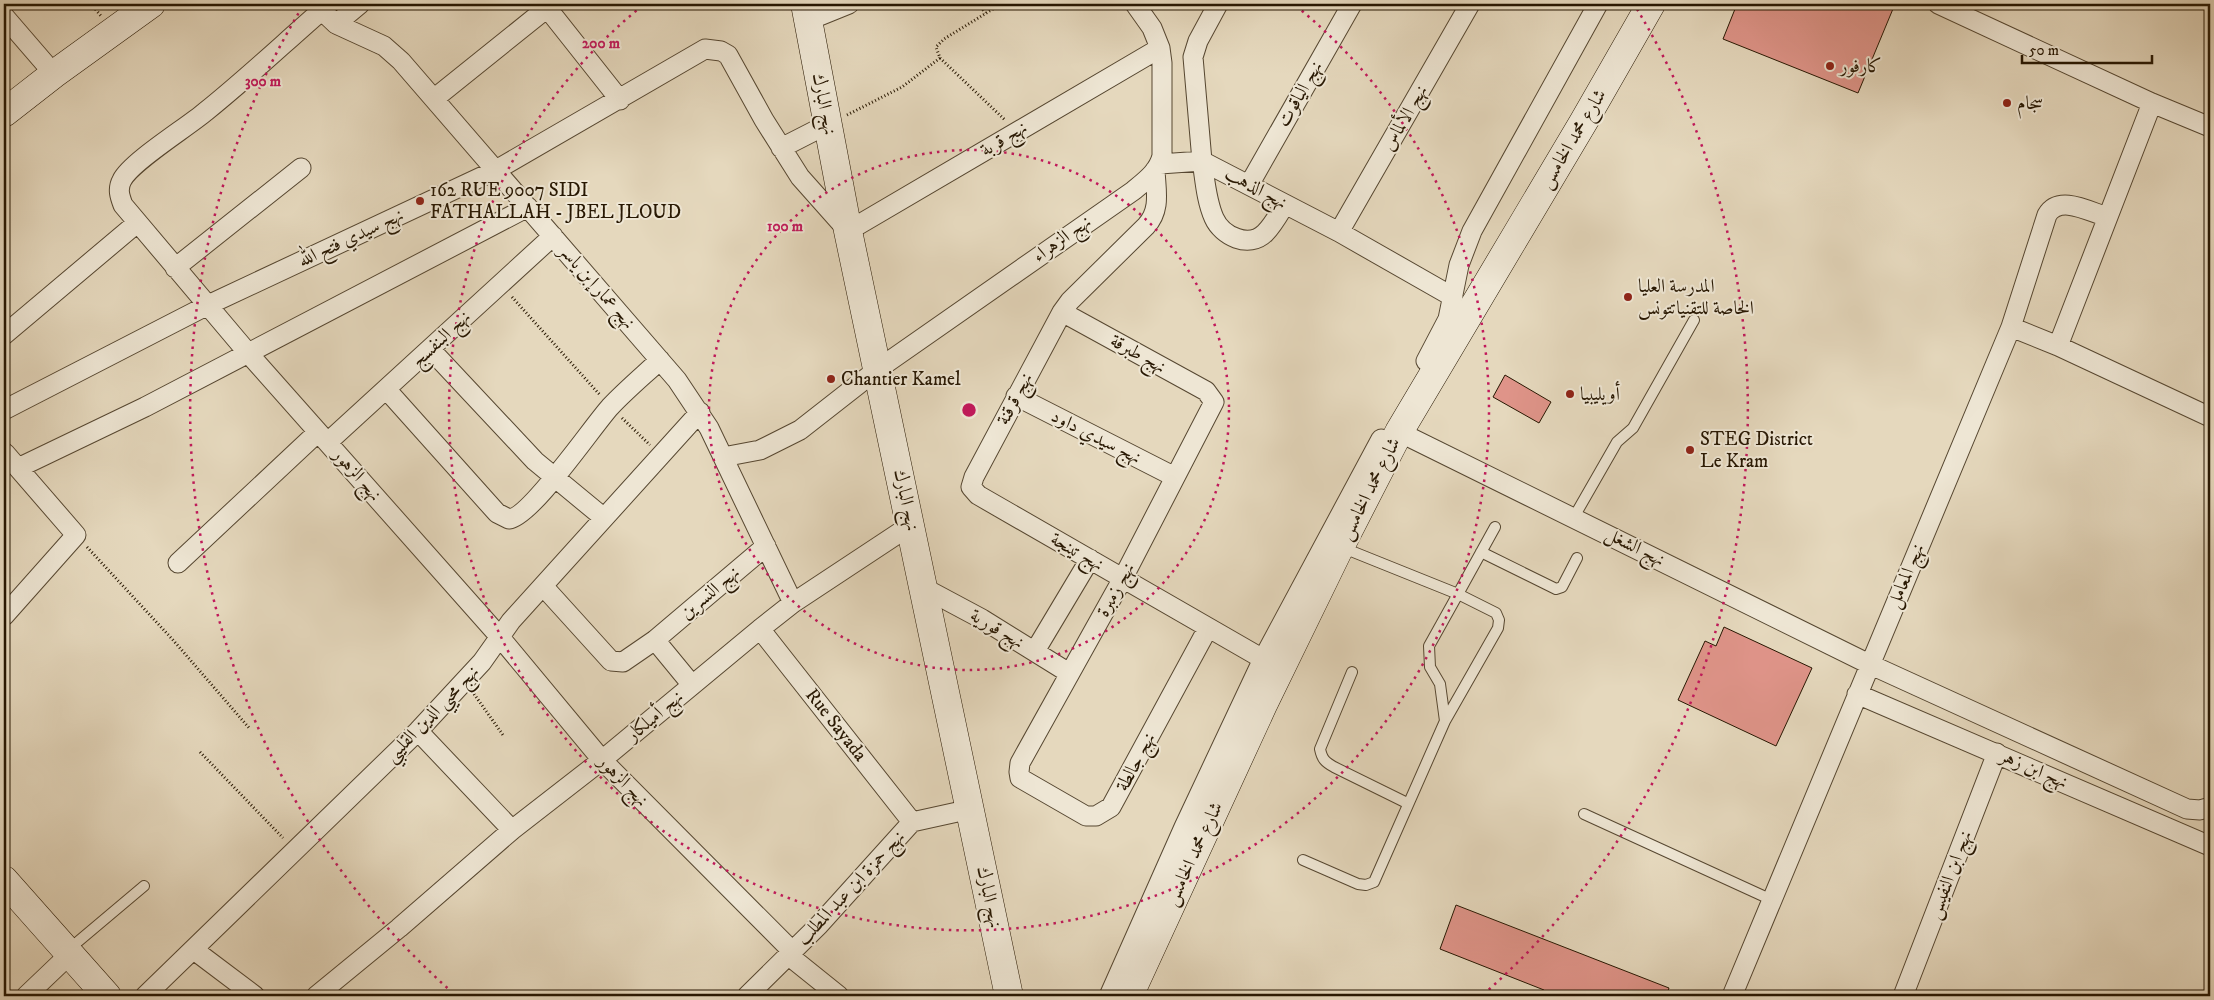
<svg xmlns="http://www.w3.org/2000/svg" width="2214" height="1000" viewBox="0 0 2214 1000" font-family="'IM FELL DW Pica',Amiri,serif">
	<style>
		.building { fill: #df9489; stroke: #271702 }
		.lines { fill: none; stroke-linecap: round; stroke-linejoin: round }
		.lane-casing { stroke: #564731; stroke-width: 12 }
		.street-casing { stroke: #564731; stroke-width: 21 }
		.secondary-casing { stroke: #271702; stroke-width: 29 }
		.path { stroke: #271702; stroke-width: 3; stroke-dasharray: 1 2.5; stroke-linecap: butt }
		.lane { stroke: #eee6d4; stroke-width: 10 }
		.street { stroke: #eee6d4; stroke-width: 19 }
		.secondary { stroke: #eee6d4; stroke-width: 28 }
		.ring { fill: none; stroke: #c2185b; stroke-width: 2.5; stroke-dasharray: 2.5 5 }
		.poi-dot { fill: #8f2418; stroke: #eee6d4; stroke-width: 2 }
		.labels { text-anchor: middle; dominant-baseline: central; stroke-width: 4; stroke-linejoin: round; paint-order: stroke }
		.poi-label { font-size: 19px; fill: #271702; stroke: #eee6d4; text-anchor: start }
		.street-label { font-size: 19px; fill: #271702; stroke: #eee6d4 }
		.centre { fill: #c2185b; stroke: #eee6d4; stroke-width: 2.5 }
		.ring-label { font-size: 15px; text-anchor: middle; font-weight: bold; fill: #c2185b; stroke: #eee6d4; stroke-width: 4; stroke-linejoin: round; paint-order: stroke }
	</style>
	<rect width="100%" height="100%" fill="#e5d8bd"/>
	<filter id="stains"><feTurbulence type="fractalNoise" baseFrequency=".004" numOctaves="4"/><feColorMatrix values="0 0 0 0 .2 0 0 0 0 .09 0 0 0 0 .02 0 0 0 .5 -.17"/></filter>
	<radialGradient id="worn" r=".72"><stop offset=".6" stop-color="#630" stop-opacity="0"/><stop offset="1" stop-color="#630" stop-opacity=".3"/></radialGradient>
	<path class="building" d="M 1737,4 L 1895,4 L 1858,93 L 1723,39 Z
		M 1505,375 L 1551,402 L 1539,423 L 1493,397 Z
		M 1724,627 L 1812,668 L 1776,746 L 1678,700 L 1705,641 L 1716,646 Z
		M 1456,905 L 1669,988 L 1666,996 L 1542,996 L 1544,990 L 1440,949 Z"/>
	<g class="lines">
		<defs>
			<path id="lane" d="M 1574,517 L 1617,442 L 1633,428 L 1694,320
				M 1481,552 L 1556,589 L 1562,587 L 1577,558
				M 1352,672 L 1320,749 C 1322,759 1325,762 1334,767 L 1407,803
				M 1445,721 L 1498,628 L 1499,620 L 1496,613 L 1458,594 L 1495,527
				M 1584,814 L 1772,900
				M 1303,860 L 1358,884 L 1366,885 L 1374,882 L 1445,721 L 1440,684 L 1430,667 L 1429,646 L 1458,594 L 1341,547
				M 68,950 L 144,886"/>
			<path id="street" d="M 315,4 L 336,24 L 384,46 L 401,61 L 677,380 L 709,428 L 793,603
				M 544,4 L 620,100
				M 1218,4 L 1198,41 L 1193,57 L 1202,161 L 1339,232 L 1453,297
				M 1938,4 L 2152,103 L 2210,127
				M 321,11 C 282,45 245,80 205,112 C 186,128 131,162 122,180 C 117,189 120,197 123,205 L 248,353 L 499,636 L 602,760 L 792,951
				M 4,16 L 54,74
				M 807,21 L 849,4
				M 336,24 L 360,4
				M 435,98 L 547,8
				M 781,148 L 828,124
				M 1160,164 L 1202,161 C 1205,179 1206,200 1214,218 C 1222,236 1249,249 1265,233 C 1273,225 1279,214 1285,204
				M 1155,170 C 1156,191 1161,210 1146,226 L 1070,301 L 1062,312 L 974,477 L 971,487 L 978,495 L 1263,659
				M 1249,185 L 1352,4
				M 1339,232 L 1470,4
				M 175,268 L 301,168
				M 1062,312 L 1206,391 L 1214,402 L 1123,578 L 1020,763 L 1019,772 L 1020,778 L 1086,816 L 1096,816 L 1111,807 L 1208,628
				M 2011,327 L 2058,346 L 2210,417
				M 4,335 L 137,223
				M 2058,346 L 2152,103
				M 430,349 L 535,461 L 604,518
				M 1426,361 L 1448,319 L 1459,265 L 1472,231 L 1598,4
				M 386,389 L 497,513 L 509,519 C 531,517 592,427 610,407 C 626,390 644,375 660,360
				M 1016,396 L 1175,477
				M 4,410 L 208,305 L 496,170 L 705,49 L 721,51 L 728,55 L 764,120 L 800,177 L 848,231 L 1160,48
				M 1399,432 L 1869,664 L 2187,809 L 2200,810 L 2210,807
				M 328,442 L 553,236
				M 723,457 L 760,450 L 800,430 L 878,369 L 1133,191 C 1145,181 1158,172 1162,156 L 1162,63 L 1160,48 L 1152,28 L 1135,4
				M 18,468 L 145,407 L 528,207
				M 178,563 L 318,432
				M 543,586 L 611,661 L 623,662 L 655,640 L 766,546
				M 924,588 L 982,619 L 1069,673
				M 4,616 L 76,535 L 5,453
				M 760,629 L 912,822
				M 655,640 L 692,685
				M 1035,651 L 1090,559
				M 1857,694 L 2210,846
				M 418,731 L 512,830
				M 194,950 L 255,996
				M 788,955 L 839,996
				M 26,996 L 69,955
				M 145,996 L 418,731 L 482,662 L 511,621 L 700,412
				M 316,996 L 399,928 L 512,830 L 602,760 L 760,629 L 793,603 L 911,525
				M 747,996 L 819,925 L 912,822 L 971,809
				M 1109,996 L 1184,827 L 1263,659 L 1381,439
				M 1732,996 L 2011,327 L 2047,215 C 2059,194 2090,212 2107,217
				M 1903,996 L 1997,753"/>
			<path id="secondary" d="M 805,4 L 848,231 L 1009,996
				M 4,113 L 54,74 L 151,4
				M 4,880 L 107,996
				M 1129,996 L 1263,705 L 1337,553 L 1399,432 L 1584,121 L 1651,4"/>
		</defs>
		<use href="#lane" class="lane-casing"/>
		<use href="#street" class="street-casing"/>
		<use href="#secondary" class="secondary-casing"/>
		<path class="path" d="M 91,4 L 101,16
			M 979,4 L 985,13
			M 940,58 L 1005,120
			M 847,115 L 902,87 L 940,58 L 936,47 L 944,39 L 1001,4
			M 512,297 L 600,395
			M 622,418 L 650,445
			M 87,547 L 173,640 L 250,729
			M 474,694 L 503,735
			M 200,752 L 283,838"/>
		<use href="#lane" class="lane"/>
		<use href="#street" class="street"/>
		<use href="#secondary" class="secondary"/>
	</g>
	<g class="ring">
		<circle cx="969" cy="410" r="260"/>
		<path d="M1296 6A520 520 0 1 1 642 6"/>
		<path d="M453 993A779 779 0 0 1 301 9M1637 9A779 779 0 0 1 1485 993"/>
	</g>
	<g class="poi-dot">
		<circle cx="1830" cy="66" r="5"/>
		<circle cx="2007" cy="103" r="5"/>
		<circle cx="420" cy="201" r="5"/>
		<circle cx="1628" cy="297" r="5"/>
		<circle cx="831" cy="379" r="5"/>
		<circle cx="1570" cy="394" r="5"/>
		<circle cx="1690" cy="450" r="5"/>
	</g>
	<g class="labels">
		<g class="poi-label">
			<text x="1840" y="66">كارفور</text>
			<text x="2017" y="103">سجام</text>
			<text x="430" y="190">162 RUE 9007 SIDI<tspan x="430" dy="22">FATHALLAH - JBEL JLOUD</tspan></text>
			<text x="1638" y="286">المدرسة العليا<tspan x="1638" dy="22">الخاصة للتقنياتتونس</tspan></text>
			<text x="841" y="379">Chantier Kamel</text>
			<text x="1580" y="394">أويليبيا</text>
			<text x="1700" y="439">STEG District<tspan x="1700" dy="22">Le Kram</tspan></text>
		</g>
		<g class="street-label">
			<text transform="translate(1300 94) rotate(-60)">نهج الياقوت</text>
			<text transform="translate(824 104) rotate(79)">نهج البارك</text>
			<text transform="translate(1405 118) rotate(-60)">نهج الألماس</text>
			<text transform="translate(1004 139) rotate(-31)">نهج قربة</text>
			<text transform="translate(1573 139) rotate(-59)">شارع محمد الخامس</text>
			<text transform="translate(1256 188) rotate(29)">نهج الذهب</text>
			<text transform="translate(351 238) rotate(-25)">نهج سيدي فتح الله</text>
			<text transform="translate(1062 239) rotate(-35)">نهج الزهراء</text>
			<text transform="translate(597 287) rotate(49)">نهج عمار إبن ياسر</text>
			<text transform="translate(441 339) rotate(-43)">نهج البنفسج</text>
			<text transform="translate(1138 354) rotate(29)">نهج طبرقة</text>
			<text transform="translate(1015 399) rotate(-62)">نهج قرقنة</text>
			<text transform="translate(1096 437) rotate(27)">نهج سيدي داود</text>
			<text transform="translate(357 475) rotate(49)">نهج الزهور</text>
			<text transform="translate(1370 489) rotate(-63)">شارع محمد الخامس</text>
			<text transform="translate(906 500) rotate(78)">نهج البارك</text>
			<text transform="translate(1635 547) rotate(27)">نهج الشغل</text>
			<text transform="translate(1077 552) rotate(30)">نهج تينجة</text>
			<text transform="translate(1906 576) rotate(-67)">نهج المعامل</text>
			<text transform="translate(1116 590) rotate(-61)">نهج زمبرة</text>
			<text transform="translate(710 593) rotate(-40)">نهج النسرين</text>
			<text transform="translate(997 629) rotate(31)">نهج قورية</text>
			<text transform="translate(432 714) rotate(-46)">نهج محيي الدين القليبي</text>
			<text transform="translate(655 716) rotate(-40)">نهج أميلكار</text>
			<text transform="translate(836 725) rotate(52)">Rue Sayada</text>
			<text transform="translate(1136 762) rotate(-62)">نهج جالطة</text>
			<text transform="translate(2034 769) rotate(24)">نهج ابن زهر</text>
			<text transform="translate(623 781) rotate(46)">نهج الزهور</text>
			<text transform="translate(1194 854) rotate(-65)">شارع محمد الخامس</text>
			<text transform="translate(1950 875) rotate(-69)">نهج ابن النفيس</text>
			<text transform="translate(851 888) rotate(-47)">نهج حمزة ابن عبد المطلب</text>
			<text transform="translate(989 897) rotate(78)">نهج البارك</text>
		</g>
	</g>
	<circle cx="969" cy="410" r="8" class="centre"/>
	<g class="ring-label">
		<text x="601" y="48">200 m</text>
		<text x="263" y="86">300 m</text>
		<text x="785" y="231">100 m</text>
	</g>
	<rect width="2214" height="1000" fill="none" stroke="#e5d8bd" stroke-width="20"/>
	<rect x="5" y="5" width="2204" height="990" fill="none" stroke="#271702" stroke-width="2.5"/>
	<rect x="10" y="10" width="2194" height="980" fill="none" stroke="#271702"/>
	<path d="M2022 55v8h130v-8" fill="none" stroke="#271702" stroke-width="2.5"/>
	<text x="2029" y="55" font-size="15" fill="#271702" stroke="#eee6d4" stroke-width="4" paint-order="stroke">50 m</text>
	<rect width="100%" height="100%" filter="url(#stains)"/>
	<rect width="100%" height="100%" fill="url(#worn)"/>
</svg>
